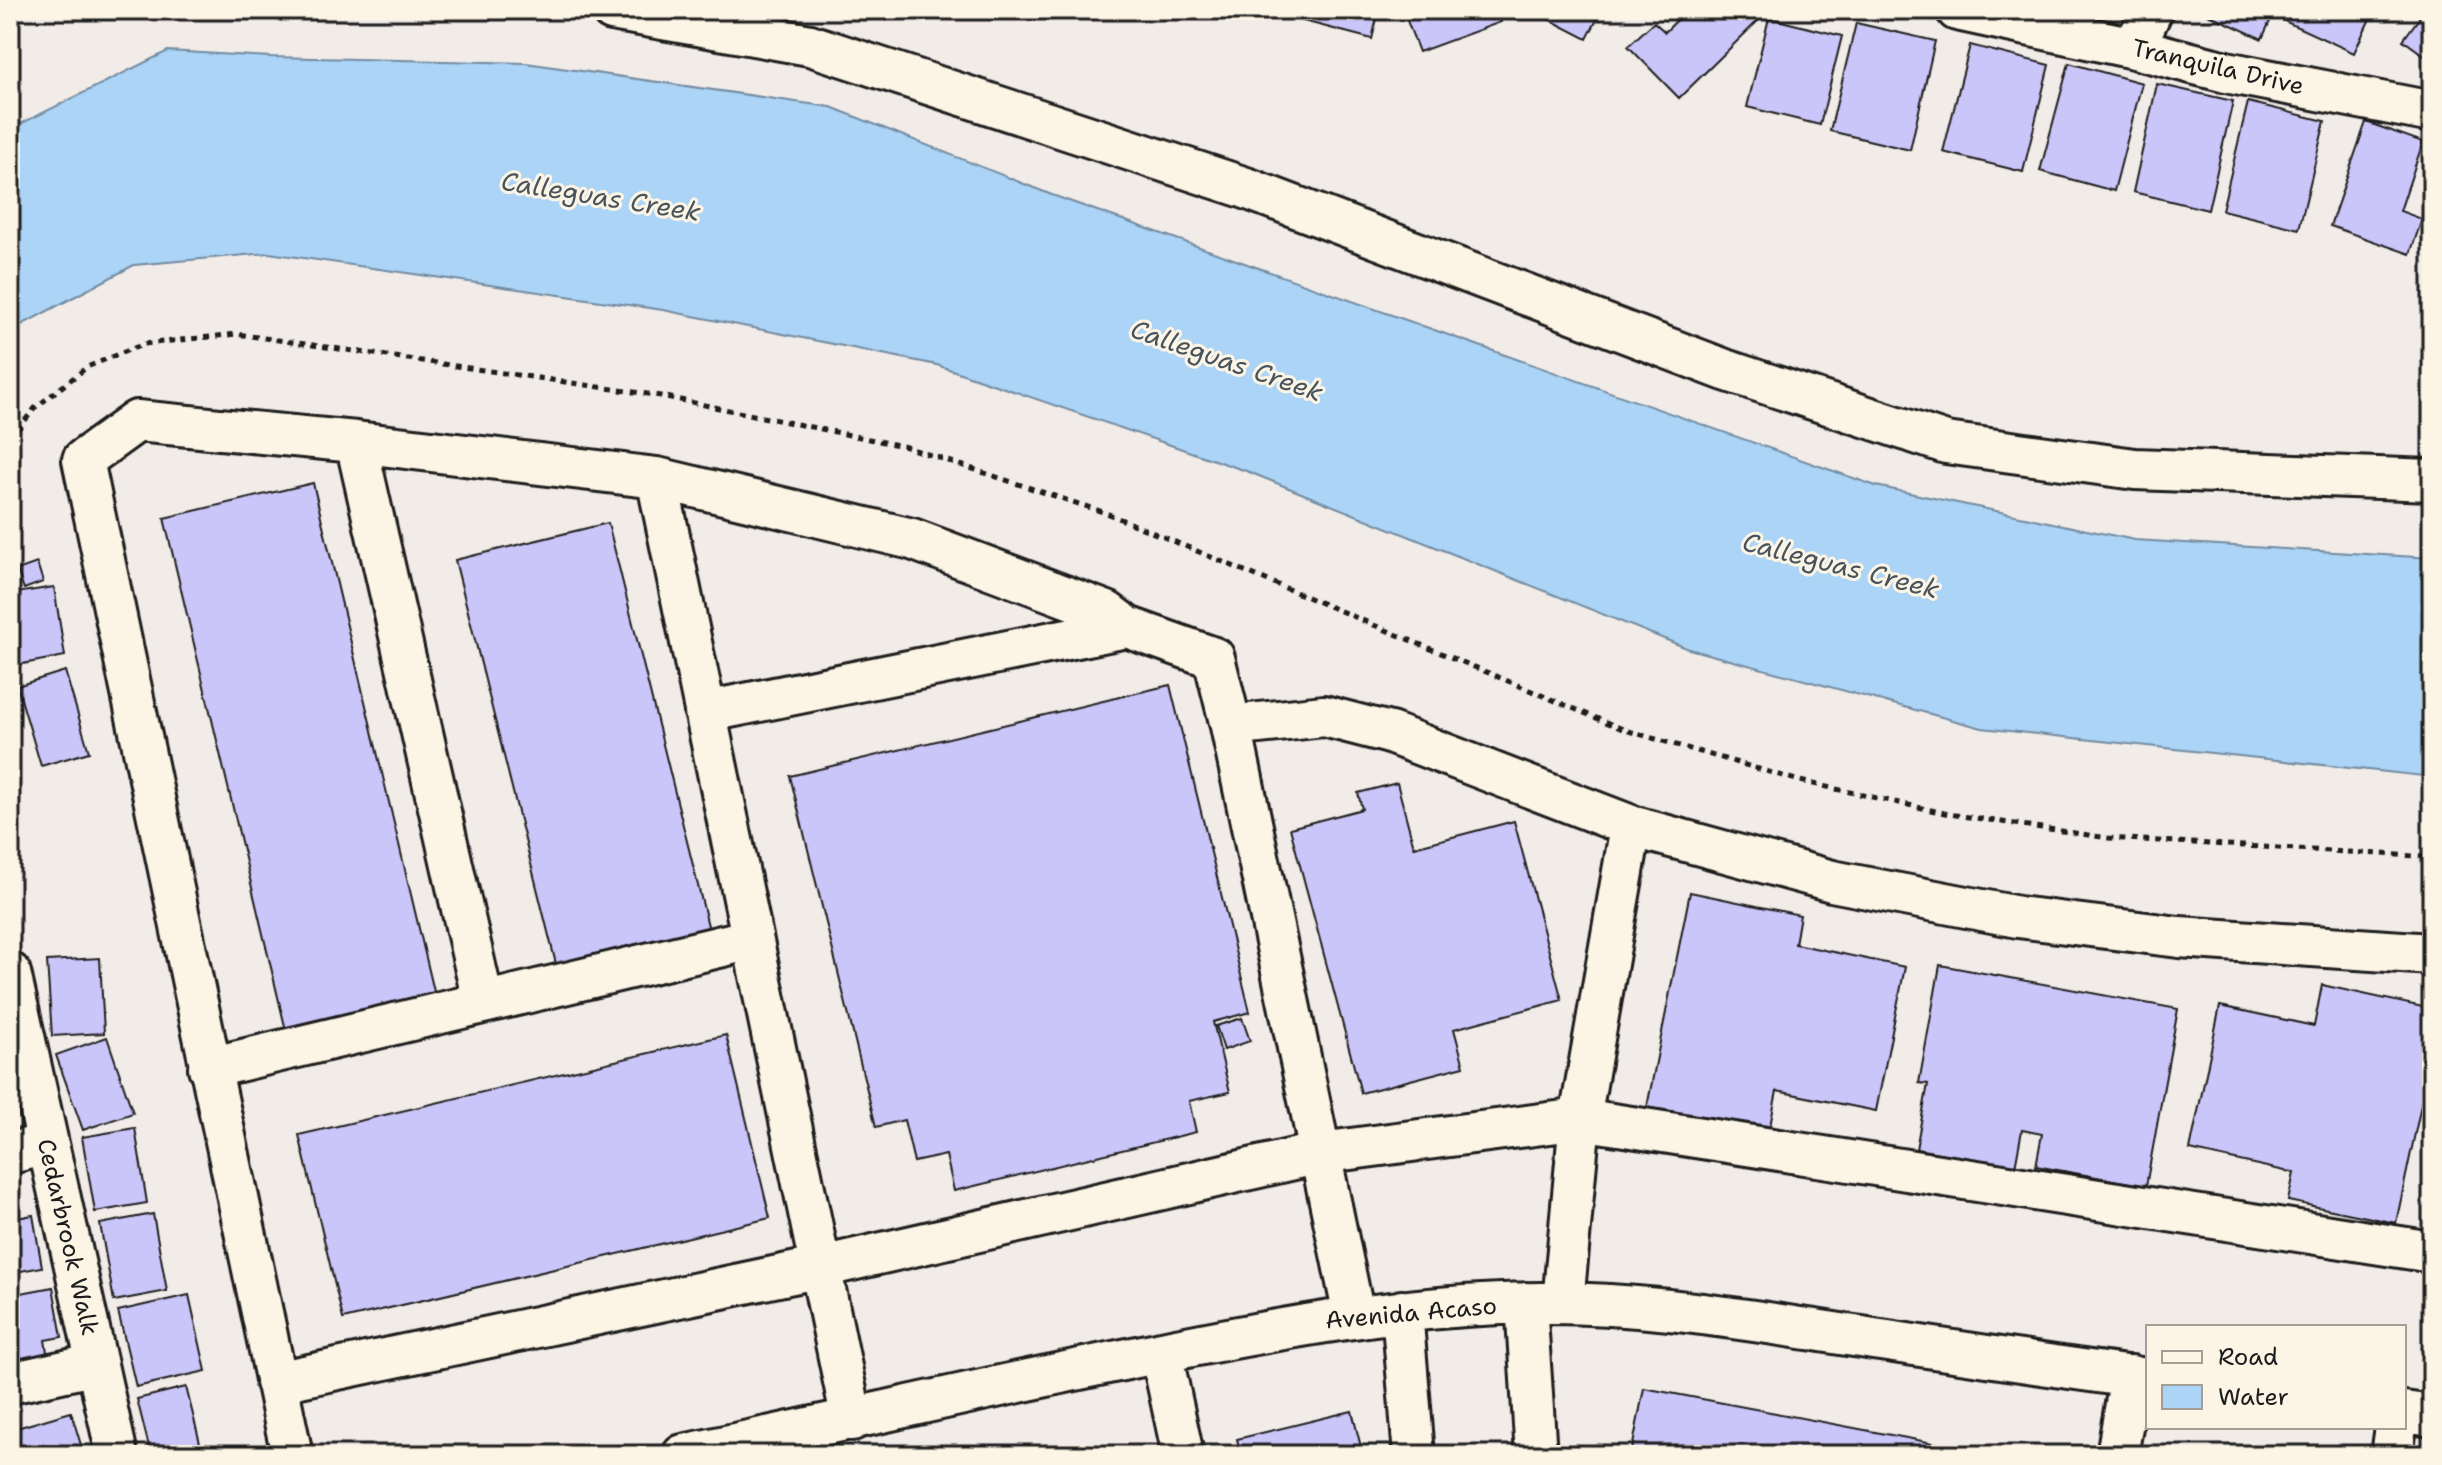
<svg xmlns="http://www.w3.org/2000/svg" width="2442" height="1465" viewBox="0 0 2442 1465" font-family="'Shantell Sans',sans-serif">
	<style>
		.water { fill: #abd4f6; stroke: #728a9f; stroke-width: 2 }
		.building { fill: #cbc6f9; stroke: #1c1c1c; stroke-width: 2 }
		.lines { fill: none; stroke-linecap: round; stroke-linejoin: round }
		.minor-casing { stroke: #1c1c1c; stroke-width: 46 }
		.path { stroke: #1c1c1c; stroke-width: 5; stroke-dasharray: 6 6; stroke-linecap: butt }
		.minor { stroke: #fcf5e5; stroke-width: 40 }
		.labels { text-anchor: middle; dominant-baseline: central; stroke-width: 6; stroke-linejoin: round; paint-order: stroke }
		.street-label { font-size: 24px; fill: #1c1c1c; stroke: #fcf5e5 }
		.water-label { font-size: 26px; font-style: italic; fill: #47535d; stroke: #fcf5e5 }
	</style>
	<rect width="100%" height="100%" fill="#f2ece9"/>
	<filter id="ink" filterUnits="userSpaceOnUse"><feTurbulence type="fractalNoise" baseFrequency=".0125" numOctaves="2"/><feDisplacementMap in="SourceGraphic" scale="16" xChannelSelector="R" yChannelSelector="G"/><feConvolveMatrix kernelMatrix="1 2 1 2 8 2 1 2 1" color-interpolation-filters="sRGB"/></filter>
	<g filter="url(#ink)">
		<path class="water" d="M 168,51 L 271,57 L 526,63 L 831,107 L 1052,195 L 1876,486 L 2135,540 L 2432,558 L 2432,777 L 1982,728 L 1689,649 L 1249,472 L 937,365 L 663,310 L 269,253 L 134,265 L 10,331 L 10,129 Z"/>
		<path class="building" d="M 1294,10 L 1379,10 L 1372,39 L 1292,18 Z
			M 1403,10 L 1497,10 L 1501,22 L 1419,52 Z
			M 1531,10 L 1602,10 L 1587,39 Z
			M 1687,10 L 1769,10 L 1679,98 L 1628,46 L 1654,22 L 1665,32 Z
			M 2199,10 L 2275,10 L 2262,39 Z
			M 2286,10 L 2374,10 L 2354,53 L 2282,20 Z
			M 2425,10 L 2432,10 L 2432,61 L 2403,40 Z
			M 1769,18 L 1842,36 L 1820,125 L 1747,107 Z
			M 1856,23 L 1935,41 L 1910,150 L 1830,131 Z
			M 1970,45 L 2049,65 L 2023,172 L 1943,152 Z
			M 2069,63 L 2142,83 L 2114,191 L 2040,171 Z
			M 2157,84 L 2233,101 L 2208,210 L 2133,192 Z
			M 2248,102 L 2325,121 L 2299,229 L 2222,210 Z
			M 2366,122 L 2423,142 L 2400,211 L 2422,219 L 2410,254 L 2330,226 Z
			M 313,483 L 437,1004 L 288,1039 L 164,518 Z
			M 608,523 L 712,942 L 560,980 L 455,560 Z
			M 37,563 L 43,582 L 24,589 L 17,570 Z
			M 54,587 L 65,656 L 17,665 L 10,624 L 10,594 Z
			M 65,671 L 89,752 L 41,766 L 17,686 Z
			M 1170,685 L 1250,1012 L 1213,1022 L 1230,1092 L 1189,1101 L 1196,1132 L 954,1191 L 946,1155 L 914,1162 L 904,1120 L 876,1127 L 790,776 Z
			M 1397,783 L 1414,847 L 1514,821 L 1562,1000 L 1454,1029 L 1464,1066 L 1361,1093 L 1290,828 L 1362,809 L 1358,793 Z
			M 1690,892 L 1800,915 L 1795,944 L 1905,967 L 1876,1111 L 1777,1091 L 1769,1131 L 1647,1107 Z
			M 100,958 L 104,1033 L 52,1036 L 47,961 Z
			M 1940,965 L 2178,1009 L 2146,1186 L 2036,1166 L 2042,1134 L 2022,1130 L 2015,1167 L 1916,1149 L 1928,1084 L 1919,1083 Z
			M 2322,985 L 2432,1009 L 2432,1053 L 2396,1223 L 2288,1201 L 2294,1173 L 2190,1150 L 2220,1006 L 2314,1026 Z
			M 1242,1018 L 1250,1041 L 1224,1050 L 1216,1026 Z
			M 726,1035 L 770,1218 L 343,1319 L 299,1135 Z
			M 107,1037 L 133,1113 L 83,1130 L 56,1055 Z
			M 135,1128 L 147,1203 L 95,1212 L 82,1137 Z
			M 13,1200 L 17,1218 L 33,1215 L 42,1267 L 10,1273 L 10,1201 Z
			M 153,1214 L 167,1291 L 114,1301 L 100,1224 Z
			M 53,1287 L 62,1337 L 45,1340 L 49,1364 L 10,1371 L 10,1295 Z
			M 189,1295 L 206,1371 L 136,1387 L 118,1311 Z
			M 186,1387 L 203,1455 L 151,1455 L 137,1399 Z
			M 1644,1388 L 1996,1455 L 1631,1455 Z
			M 1352,1411 L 1363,1455 L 1241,1455 L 1237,1439 Z
			M 71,1412 L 84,1455 L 10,1455 L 10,1430 Z"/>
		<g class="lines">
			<defs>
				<path id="minor" d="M 612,10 L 810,45 L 1246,188 L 1725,370 L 1946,443 L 2135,469 L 2432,480
					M 1957,10 L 2134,48 L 2226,72 L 2432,112
					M 2134,48 L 2152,10
					M 356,442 L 483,1001
					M 657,478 L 912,539 L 1107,612 L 1127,627
					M 705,712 L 1127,627 L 1214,658 L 1231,726 L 1354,1316
					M 1231,726 L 1324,716 L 1390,733 L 1631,826 L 1832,881 L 2018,917 L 2179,937 L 2432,954
					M 10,973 L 117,1455
					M 209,1068 L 752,939
					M 10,1153 L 48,1144
					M 1526,1303 L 1536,1455
					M 1563,1303 L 1580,1119 L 1631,826
					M 1402,1311 L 1414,1455
					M 1161,1352 L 1183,1455
					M 276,1382 L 821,1267 L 1320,1153 L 1580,1119 L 2432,1252
					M 10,1383 L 97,1364
					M 2404,1412 L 2432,1416
					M 292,1455 L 83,460 L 137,421 L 356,442 L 657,478 L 852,1420
					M 683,1455 C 841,1422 998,1385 1157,1353 C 1285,1327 1411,1304 1541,1303 C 1631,1302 1720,1316 1808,1329 C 1921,1346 2035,1364 2148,1379
					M 2117,1455 L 2131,1376
					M 2392,1455 L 2396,1427"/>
			</defs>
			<use href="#minor" class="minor-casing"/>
			<path class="path" d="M 10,439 L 35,408 L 87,367 L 144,344 L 237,334 L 661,396 L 903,446 L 1106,513 L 1625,730 L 1800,781 L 1949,814 L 2108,838 L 2432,857"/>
			<use href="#minor" class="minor"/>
		</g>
	</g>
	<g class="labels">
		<g class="street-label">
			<text transform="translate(2218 67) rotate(13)">Tranquila Drive</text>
			<text transform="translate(68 1237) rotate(77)">Cedarbrook Walk</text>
			<text transform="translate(1411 1313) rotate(-5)">Avenida Acaso</text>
		</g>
		<g class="water-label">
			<text transform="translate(601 196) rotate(9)">Calleguas Creek</text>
			<text transform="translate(1227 360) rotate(19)">Calleguas Creek</text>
			<text transform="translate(1841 565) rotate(14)">Calleguas Creek</text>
		</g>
	</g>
	<rect width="2442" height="1465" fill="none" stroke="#fcf5e5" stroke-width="40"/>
	<rect x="20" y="20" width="2402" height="1425" fill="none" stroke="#1c1c1c" stroke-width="3" filter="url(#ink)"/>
	<rect x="2146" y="1325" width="260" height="104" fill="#fcf5e5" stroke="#a29e95" stroke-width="2"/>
	<rect x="2162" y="1351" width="40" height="12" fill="#fcf5e5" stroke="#a29e95" stroke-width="2"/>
	<text x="2218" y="1365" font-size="24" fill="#1c1c1c">Road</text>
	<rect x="2162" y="1385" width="40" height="24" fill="#abd4f6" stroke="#a29e95" stroke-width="2"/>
	<text x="2218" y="1405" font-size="24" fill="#1c1c1c">Water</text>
</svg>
